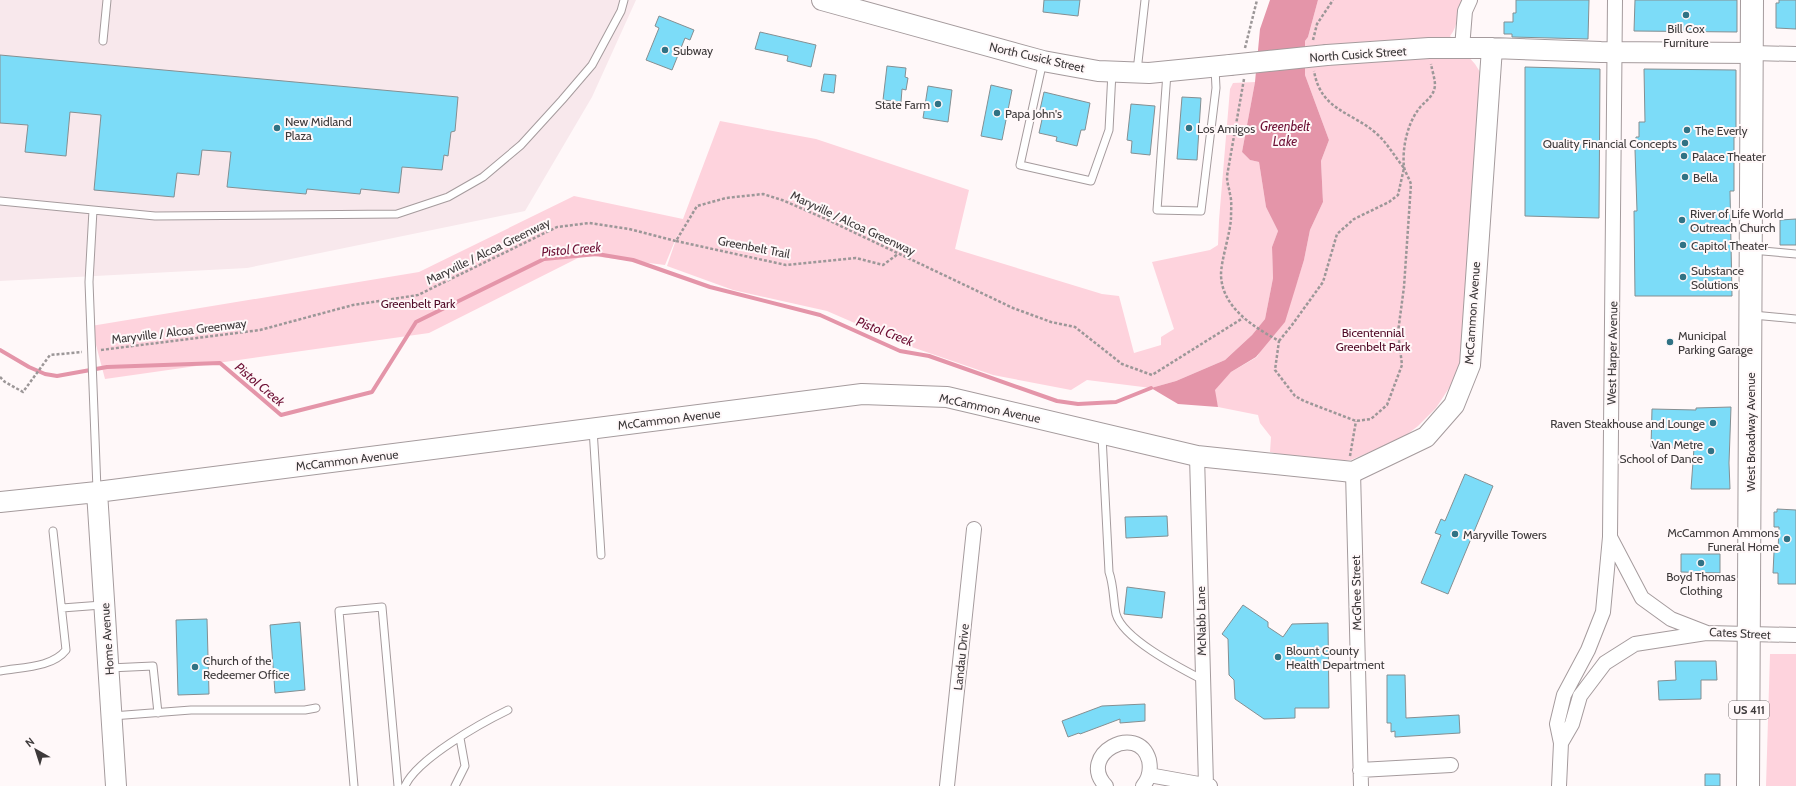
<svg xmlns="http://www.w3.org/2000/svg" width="1796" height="786" viewBox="0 0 1796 786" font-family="Cabin,sans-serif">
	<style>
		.built { fill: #f8e8ec }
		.green { fill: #fed3dd }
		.water { fill: #e495a9 }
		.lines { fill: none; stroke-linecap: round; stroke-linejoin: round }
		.stream { stroke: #e495a9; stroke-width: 4 }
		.building { fill: #7cdcf8; stroke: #858f92 }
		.lane-casing { stroke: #a59b9d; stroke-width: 9 }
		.street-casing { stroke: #a59b9d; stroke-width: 16 }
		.secondary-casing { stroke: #a59b9d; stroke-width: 22 }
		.primary-casing { stroke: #a59b9d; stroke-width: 24 }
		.path { stroke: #9c9798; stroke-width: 2.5; stroke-dasharray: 3 2; stroke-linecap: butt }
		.lane { stroke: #fff; stroke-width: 7 }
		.street { stroke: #fff; stroke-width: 14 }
		.secondary { stroke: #fff; stroke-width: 20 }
		.primary { stroke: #fff; stroke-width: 22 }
		.secondary-bridge-casing { stroke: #a59b9d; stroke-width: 22; stroke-linecap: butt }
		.secondary-bridge { stroke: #fff; stroke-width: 20 }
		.poi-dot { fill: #307284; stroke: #fff8f9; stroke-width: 1.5 }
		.labels { text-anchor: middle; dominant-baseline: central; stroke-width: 4; stroke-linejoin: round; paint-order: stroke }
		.shield { fill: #fff8f9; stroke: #777273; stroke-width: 1 }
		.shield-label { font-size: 11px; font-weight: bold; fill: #3d393a }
		.poi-label { font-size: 12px; fill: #3d393a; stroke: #fff8f9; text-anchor: start }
		.street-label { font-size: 12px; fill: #3d393a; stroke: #fff8f9 }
		.park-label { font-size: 12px; fill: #4f0825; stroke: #fff8f9 }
		.water-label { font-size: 13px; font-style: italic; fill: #6e1136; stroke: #fff8f9 }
	</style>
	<rect width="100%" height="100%" fill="#fff8f9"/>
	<path class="built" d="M 0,0 L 636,0 L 592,97 L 525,211 L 247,268 L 0,281 Z"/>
	<path class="green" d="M 1318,0 L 1462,0 C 1456,12 1459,26 1450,36 L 1475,64 L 1480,72 L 1462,357 L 1451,385 L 1436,408 L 1418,426 L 1401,439 L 1351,460 L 1327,463 L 1270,452 L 1271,437 L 1260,423 L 1258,415 L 1218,407 L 1214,390 L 1231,372 L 1257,357 L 1297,282 L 1304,260 L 1310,230 L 1323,202 L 1321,161 L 1329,140 L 1305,75 L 1305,41 L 1308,37 Z
		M 1255,82 L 1242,152 L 1250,160 L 1259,162 L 1266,207 L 1278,231 L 1272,247 L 1273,278 L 1265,319 L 1252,335 L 1225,360 L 1176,381 L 1151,388 L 1087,380 L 1071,390 L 993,375 L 903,344 L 827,311 L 733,290 L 667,266 L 679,231 L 665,265 L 584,255 L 429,333 L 105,379 L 91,326 L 419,272 L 574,196 L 683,219 L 720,121 L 816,139 L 969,190 L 955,249 L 1102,294 L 1119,296 L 1134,353 L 1161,345 L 1161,337 L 1174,329 L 1152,262 L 1210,250 L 1218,245 L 1219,220 L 1230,89 L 1233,83 Z
		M 1770,654 L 1796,654 L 1796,786 L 1766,786 Z"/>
	<path class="water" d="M 1270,0 L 1318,0 L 1308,37 L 1305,41 L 1305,75 L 1329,140 L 1321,161 L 1323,202 L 1310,230 L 1304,260 L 1285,322 L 1256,357 L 1231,372 L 1215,390 L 1218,407 L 1178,404 L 1151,388 L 1176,381 L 1225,360 L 1252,335 L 1265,319 L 1273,278 L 1272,247 L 1278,231 L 1266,207 L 1259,162 L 1250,160 L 1242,152 L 1255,82 L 1260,29 Z"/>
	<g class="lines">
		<path class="stream" d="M 0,350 L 29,367 L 45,374 L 57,376 L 107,367 L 220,363 L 281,415 L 372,392 L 416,322 L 544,259 L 597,254 L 633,260 L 710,287 L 820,315 L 900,351 L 929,356 L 1057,401 L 1078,404 L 1116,402 L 1151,388"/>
	</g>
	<path class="building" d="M 1044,0 L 1080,0 L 1078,16 L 1043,12 Z
		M 1516,0 L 1589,0 L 1588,39 L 1512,37 L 1512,34 L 1504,34 L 1504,22 L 1513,22 L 1513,13 L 1516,13 Z
		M 1635,0 L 1737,0 L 1737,32 L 1634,31 Z
		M 1779,0 L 1796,0 L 1796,29 L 1776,28 L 1776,3 L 1779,3 Z
		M 659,16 L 694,30 L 690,40 L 685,38 L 672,70 L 646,60 L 659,28 L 655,26 Z
		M 760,32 L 816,45 L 811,67 L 787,61 L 788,56 L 755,49 Z
		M 0,55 L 458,97 L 455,131 L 451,132 L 448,156 L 444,155 L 442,170 L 402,167 L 399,193 L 361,189 L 360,194 L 307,189 L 306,194 L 227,187 L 231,152 L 202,150 L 199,175 L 177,173 L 174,197 L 94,190 L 101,115 L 70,112 L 66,156 L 25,152 L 28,125 L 0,123 Z
		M 887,66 L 906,68 L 905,77 L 908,78 L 906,90 L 902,89 L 901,102 L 883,100 Z
		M 1525,67 L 1600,69 L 1599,218 L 1525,216 Z
		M 1644,69 L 1736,70 L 1736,137 L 1734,137 L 1734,191 L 1730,191 L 1732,296 L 1635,296 L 1634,211 L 1637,211 L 1635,150 L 1636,137 L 1639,137 L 1639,122 L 1645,122 Z
		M 824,74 L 836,75 L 834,93 L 821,91 Z
		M 991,85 L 1012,90 L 1002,140 L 981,136 Z
		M 928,86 L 952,90 L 948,122 L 923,118 Z
		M 1044,92 L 1090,103 L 1085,130 L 1081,130 L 1077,146 L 1056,141 L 1057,137 L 1039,133 L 1043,115 L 1039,114 Z
		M 1182,97 L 1201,98 L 1197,160 L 1177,159 Z
		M 1131,104 L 1155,106 L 1150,155 L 1131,153 L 1132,141 L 1127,140 Z
		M 1796,219 L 1796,245 L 1780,245 L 1780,220 Z
		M 1731,407 L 1729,463 L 1730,489 L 1691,489 L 1694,448 L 1651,447 L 1652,409 L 1696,410 L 1696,408 Z
		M 1465,474 L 1493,486 L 1448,594 L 1421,583 L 1441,535 L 1435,533 L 1441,519 L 1445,521 Z
		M 1777,509 L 1796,510 L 1796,584 L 1778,584 L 1778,573 L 1773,573 L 1774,552 L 1778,552 L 1779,527 L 1774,527 L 1774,512 L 1777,512 Z
		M 1167,516 L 1168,536 L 1126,538 L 1125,517 Z
		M 1681,554 L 1720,554 L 1720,573 L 1681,572 Z
		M 1127,587 L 1165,592 L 1162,618 L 1124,614 Z
		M 1243,605 L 1268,622 L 1268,627 L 1283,637 L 1292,624 L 1328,623 L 1329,708 L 1295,708 L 1295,718 L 1264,719 L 1235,699 L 1234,680 L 1229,675 L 1228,639 L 1222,634 Z
		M 207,619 L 209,694 L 178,695 L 176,620 Z
		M 300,622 L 305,690 L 275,693 L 270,625 Z
		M 1675,661 L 1716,661 L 1717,680 L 1701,680 L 1701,699 L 1659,700 L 1658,681 L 1676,680 Z
		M 1387,675 L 1405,675 L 1406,718 L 1459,715 L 1460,733 L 1395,737 L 1395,731 L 1391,732 L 1391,723 L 1387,723 Z
		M 1145,704 L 1145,721 L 1120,723 L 1120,719 L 1080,734 L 1079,733 L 1068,737 L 1062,721 L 1102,706 Z
		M 1705,774 L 1720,774 L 1720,786 L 1705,786 Z"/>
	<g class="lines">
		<defs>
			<path id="lane" d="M 103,41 L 107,0
				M 1043,61 L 1020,165 L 1091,181 L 1109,130 L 1112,72
				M 1137,71 L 1145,0
				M 1167,73 L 1157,210 L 1201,211 L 1216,88 L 1215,68
				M 0,201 L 93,210
				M 1752,250 L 1796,254
				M 1753,315 L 1796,319
				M 593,429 L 601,555
				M 1102,436 L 1109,572 C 1114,586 1113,600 1116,614 C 1123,639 1180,668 1203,680
				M 97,490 L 89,282 L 93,210 L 155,216 L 397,214 L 448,197 L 483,177 L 521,145 L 562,100 L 592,65 L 621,11 L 624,0
				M 62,608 L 102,605
				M 109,668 L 153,666 L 158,713
				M 0,671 C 21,667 52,668 66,650 L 53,531
				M 112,716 L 191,710 L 305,710 L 316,708
				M 354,786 L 339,611 L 382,607 L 398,786
				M 405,786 C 417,759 481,723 508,710
				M 455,786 L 465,766 L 460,738"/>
			<path id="street" d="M 1462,48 L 1465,11 L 1470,0
				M 1753,53 L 1796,54
				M 1197,456 L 1206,785
				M 1353,472 L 1361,786
				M 1610,537 L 1642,598 L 1671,619 L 1707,633 L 1796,635
				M 1561,743 L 1572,724 L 1580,696 L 1605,663 L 1635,644 L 1706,633
				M 1360,770 L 1451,765
				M 1149,775 L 1210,786
				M 947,786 L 974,529
				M 1106,786 C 1076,755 1138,721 1149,760 C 1151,770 1149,779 1143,786
				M 1559,786 L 1561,743 L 1557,724 L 1564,695 L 1588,650 L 1603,612 L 1610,537 L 1615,0"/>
			<path id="secondary" d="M 822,0 L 1043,61 L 1098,71 L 1149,73 L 1230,65
				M 1327,55 L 1429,48 L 1492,48 L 1601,52 L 1753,53
				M 97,492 L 116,786
				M 0,502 L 97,492 L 862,394 L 947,397 L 1197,456 L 1353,472 L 1426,437 L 1454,405 L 1470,365 L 1492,48"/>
			<path id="primary" d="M 1748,786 L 1752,0"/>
		</defs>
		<use href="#lane" class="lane-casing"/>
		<use href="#street" class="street-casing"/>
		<use href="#secondary" class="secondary-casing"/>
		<use href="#primary" class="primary-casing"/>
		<path class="path" d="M 1313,40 L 1317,24 L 1333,0
			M 1245,48 L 1257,0
			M 1244,79 L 1227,176 C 1227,184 1229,187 1230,194 C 1232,201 1231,210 1231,218 C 1230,235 1221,260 1221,275 C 1222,308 1254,327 1279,341 L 1275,370 L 1295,396 L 1304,401 L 1356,421 L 1371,419 L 1387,405 L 1402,365 L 1398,332 L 1404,287 L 1411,184 C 1409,178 1405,172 1404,167 C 1402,149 1407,125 1418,110 C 1424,101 1434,98 1435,85 C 1435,79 1432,70 1431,64
			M 676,241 L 786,265 L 856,258 L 883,265 L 898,254
			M 1279,341 L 1292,325 L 1323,282 L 1337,234 L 1354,219 L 1389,202 L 1398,195 L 1404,168 C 1395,157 1388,144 1377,134 C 1351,111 1321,111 1314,71
			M 101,350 L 260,330 L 353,305 L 418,295 L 557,227 L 589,223 L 629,229 L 676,241 L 697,206 L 726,198 L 763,194 L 782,200 L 826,219 L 1013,308 L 1051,322 L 1075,327 L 1122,364 L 1152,375 L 1243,318
			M 0,377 L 5,382 L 23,392 L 50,355 L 82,352
			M 1350,456 L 1356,421"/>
		<use href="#lane" class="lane"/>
		<use href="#street" class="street"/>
		<use href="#secondary" class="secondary"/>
		<use href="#primary" class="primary"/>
		<defs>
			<path id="secondary-bridge" d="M 1230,65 L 1327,55"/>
		</defs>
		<use href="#secondary-bridge" class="secondary-bridge-casing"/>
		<use href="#secondary-bridge" class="secondary-bridge"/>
	</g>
	<g class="poi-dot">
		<circle cx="1686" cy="15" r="4"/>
		<circle cx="665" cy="50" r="4"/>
		<circle cx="938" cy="104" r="4"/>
		<circle cx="997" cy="113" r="4"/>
		<circle cx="277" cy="128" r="4"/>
		<circle cx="1189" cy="128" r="4"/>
		<circle cx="1687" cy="130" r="4"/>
		<circle cx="1685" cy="143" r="4"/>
		<circle cx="1684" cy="156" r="4"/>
		<circle cx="1685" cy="177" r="4"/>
		<circle cx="1682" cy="220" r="4"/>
		<circle cx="1683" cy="245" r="4"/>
		<circle cx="1683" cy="277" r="4"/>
		<circle cx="1670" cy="342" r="4"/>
		<circle cx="1713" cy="423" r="4"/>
		<circle cx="1711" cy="451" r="4"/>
		<circle cx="1455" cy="534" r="4"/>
		<circle cx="1787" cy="539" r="4"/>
		<circle cx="1701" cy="563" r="4"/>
		<circle cx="1278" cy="657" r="4"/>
		<circle cx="195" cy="667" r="4"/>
	</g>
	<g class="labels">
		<rect class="shield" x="1729" y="701" width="40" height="18" rx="3"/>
		<g class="shield-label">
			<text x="1749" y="710">US 411</text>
		</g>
		<g class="poi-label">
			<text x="1686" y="28" text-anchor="middle">Bill Cox<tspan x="1686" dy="14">Furniture</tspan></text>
			<text x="673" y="50">Subway</text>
			<text x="930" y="104" text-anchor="end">State Farm</text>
			<text x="1005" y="113">Papa John's</text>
			<text x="285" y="121">New Midland<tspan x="285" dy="14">Plaza</tspan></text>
			<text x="1197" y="128">Los Amigos</text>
			<text x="1695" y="130">The Everly</text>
			<text x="1677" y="143" text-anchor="end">Quality Financial Concepts</text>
			<text x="1692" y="156">Palace Theater</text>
			<text x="1693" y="177">Bella</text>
			<text x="1690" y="213">River of Life World<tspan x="1690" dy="14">Outreach Church</tspan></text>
			<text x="1691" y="245">Capitol Theater</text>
			<text x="1691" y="270">Substance<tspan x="1691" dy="14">Solutions</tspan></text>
			<text x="1678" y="335">Municipal<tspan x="1678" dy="14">Parking Garage</tspan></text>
			<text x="1705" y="423" text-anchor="end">Raven Steakhouse and Lounge</text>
			<text x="1703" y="444" text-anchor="end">Van Metre<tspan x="1703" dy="14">School of Dance</tspan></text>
			<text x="1779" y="532" text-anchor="end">McCammon Ammons<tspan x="1779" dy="14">Funeral Home</tspan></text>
			<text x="1463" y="534">Maryville Towers</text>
			<text x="1701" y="576" text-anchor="middle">Boyd Thomas<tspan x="1701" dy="14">Clothing</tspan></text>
			<text x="1286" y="650">Blount County<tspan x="1286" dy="14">Health Department</tspan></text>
			<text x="203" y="660">Church of the<tspan x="203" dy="14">Redeemer Office</tspan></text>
		</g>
		<g class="street-label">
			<text transform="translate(1358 54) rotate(-4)">North Cusick Street</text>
			<text transform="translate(1037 57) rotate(13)">North Cusick Street</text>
			<text transform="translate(853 223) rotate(25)">Maryville / Alcoa Greenway</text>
			<text transform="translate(754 247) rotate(11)">Greenbelt Trail</text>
			<text transform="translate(488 251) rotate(-26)">Maryville / Alcoa Greenway</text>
			<text transform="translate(1472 313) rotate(-86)">McCammon Avenue</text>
			<text transform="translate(179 331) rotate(-7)">Maryville / Alcoa Greenway</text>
			<text transform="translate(1612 353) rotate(-89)">West Harper Avenue</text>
			<text transform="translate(990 408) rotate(12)">McCammon Avenue</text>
			<text transform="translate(669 419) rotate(-7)">McCammon Avenue</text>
			<text transform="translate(1750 432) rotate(-90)">West Broadway Avenue</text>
			<text transform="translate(347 460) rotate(-7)">McCammon Avenue</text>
			<text transform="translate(1356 593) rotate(-91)">McGhee Street</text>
			<text transform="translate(1201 621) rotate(-91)">McNabb Lane</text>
			<text transform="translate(1740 633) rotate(3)">Cates Street</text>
			<text transform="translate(107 639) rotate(-94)">Home Avenue</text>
			<text transform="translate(961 657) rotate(-84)">Landau Drive</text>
		</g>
		<g class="park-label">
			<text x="418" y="303">Greenbelt Park</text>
			<text x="1373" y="332">Bicentennial<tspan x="1373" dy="14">Greenbelt Park</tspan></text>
		</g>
		<g class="water-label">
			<text x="1285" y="126">Greenbelt<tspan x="1285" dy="15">Lake</tspan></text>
			<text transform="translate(571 249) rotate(-5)">Pistol Creek</text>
			<text transform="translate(885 331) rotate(21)">Pistol Creek</text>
			<text transform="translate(260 384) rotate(40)">Pistol Creek</text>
		</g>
	</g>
	<g transform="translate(36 750) rotate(321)" stroke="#fff8f9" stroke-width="3" paint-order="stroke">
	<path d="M0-3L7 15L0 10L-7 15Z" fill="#3d393a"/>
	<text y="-6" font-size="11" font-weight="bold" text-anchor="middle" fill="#3d393a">N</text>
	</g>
</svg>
